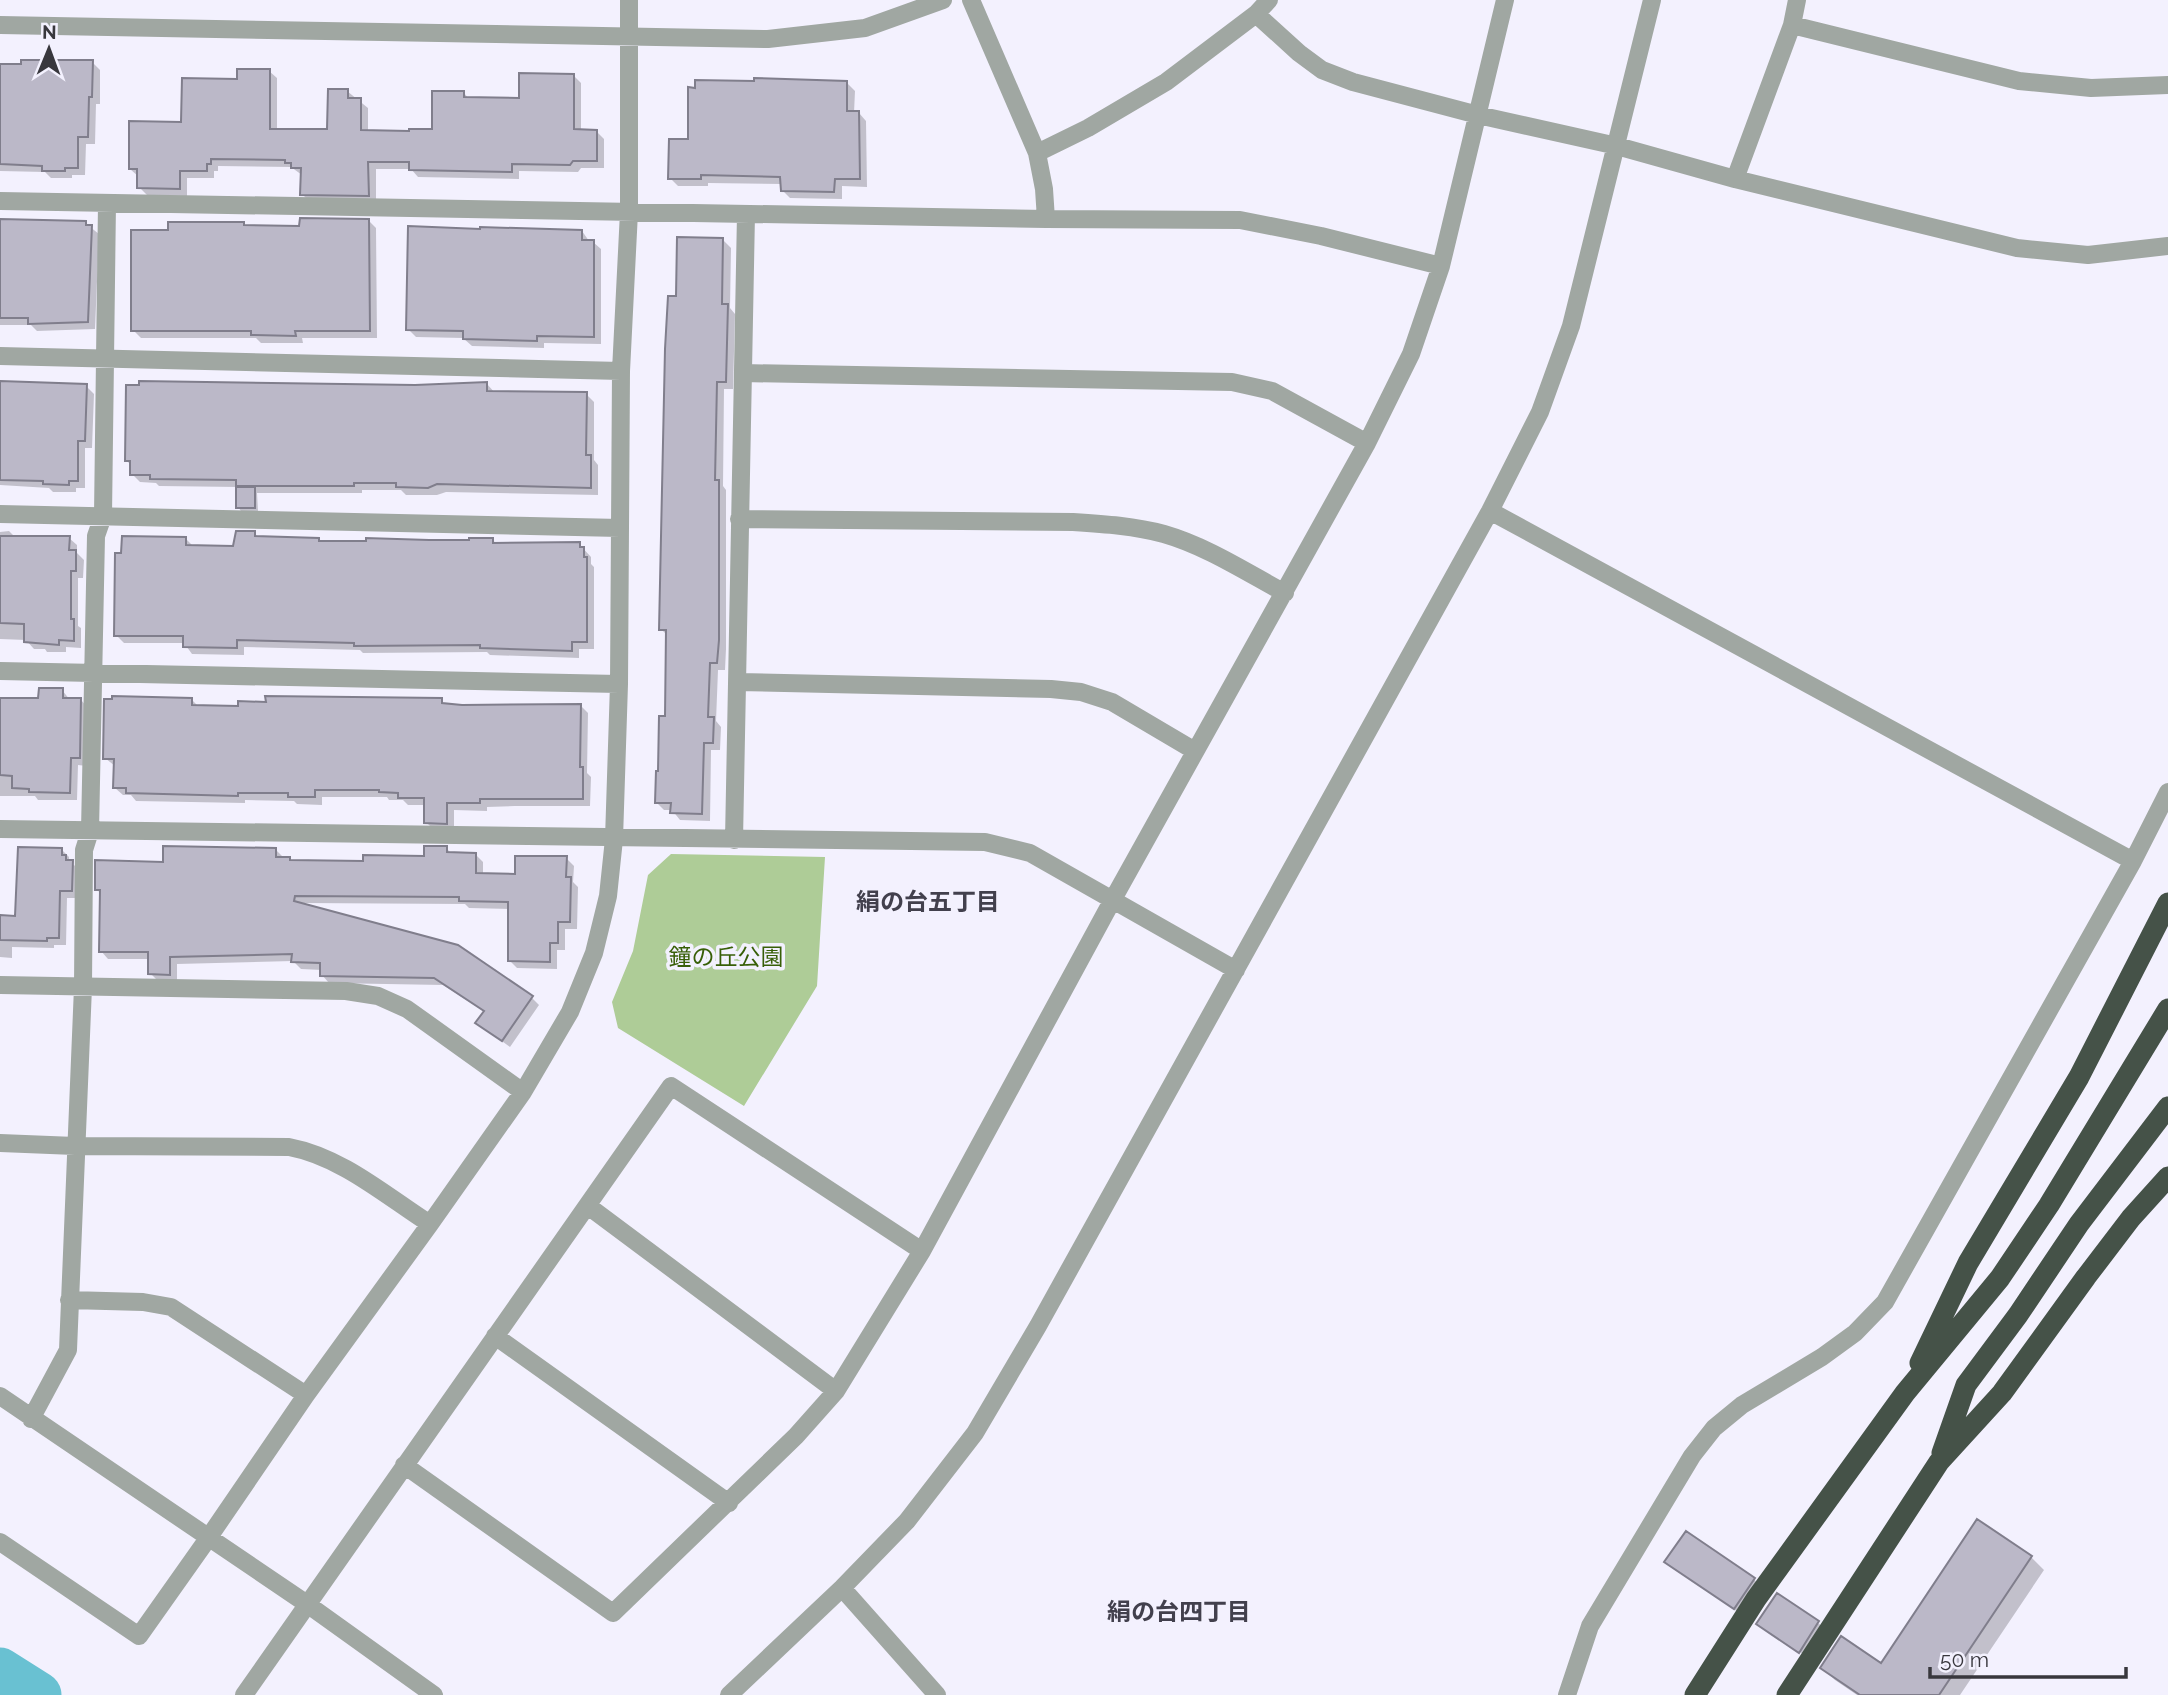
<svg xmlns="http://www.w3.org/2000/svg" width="2168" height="1695" viewBox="0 0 2168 1695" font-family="Raleway,'Noto Sans JP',sans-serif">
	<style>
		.green { fill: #aecc97 }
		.shadow { fill: #0003 }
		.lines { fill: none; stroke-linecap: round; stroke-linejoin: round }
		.river { stroke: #69c1d2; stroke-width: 47 }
		.building { fill: #bbb8c8; stroke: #807e8c; stroke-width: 2 }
		.minor { stroke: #a0a7a2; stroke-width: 18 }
		.highway { stroke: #455248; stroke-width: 21 }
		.labels { text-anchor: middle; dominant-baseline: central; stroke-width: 7; stroke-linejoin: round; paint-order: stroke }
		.park-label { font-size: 23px; fill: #385f08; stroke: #f3f1fe }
		.neighbourhood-label { font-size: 24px; font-weight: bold; fill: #42404d; stroke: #f3f1fe }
	</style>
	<rect width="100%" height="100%" fill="#f3f1fe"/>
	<path class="green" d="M 671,854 L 825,857 L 817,986 L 744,1106 L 618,1028 L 612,1002 L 633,951 L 648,875 Z"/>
	<path class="shadow" d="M 92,62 L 100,70 L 100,104 L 96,104 L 95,144 L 86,144 L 85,175 L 72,175 L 72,178 L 51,178 L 45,172 L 0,171 L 0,66 Z
		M 269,71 L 277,78 L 277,130 L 329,131 L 347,91 L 368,108 L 368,132 L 434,131 L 464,93 L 469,99 L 521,100 L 573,75 L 581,83 L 581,131 L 596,131 L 604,139 L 604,168 L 581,168 L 578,172 L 519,171 L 519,179 L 418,177 L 411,169 L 376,169 L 376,203 L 310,202 L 302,194 L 302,175 L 291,167 L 218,166 L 218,171 L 214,171 L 214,178 L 187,178 L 187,196 L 147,195 L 139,187 L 139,177 L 130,169 L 239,81 Z
		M 847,83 L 855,91 L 854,113 L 859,113 L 866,121 L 867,187 L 842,186 L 842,199 L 790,198 L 782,190 L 782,184 L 708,183 L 708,186 L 678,186 L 670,178 L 689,140 Z
		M 0,220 L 85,223 L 99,234 L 95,329 L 37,331 L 31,325 L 0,325 Z
		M 368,220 L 376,228 L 377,338 L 302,338 L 303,343 L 261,343 L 256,338 L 141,338 L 133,330 L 169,232 L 243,224 L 247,227 L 301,228 Z
		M 582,231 L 589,241 L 593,242 L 601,249 L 601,344 L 544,343 L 544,348 L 472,346 L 463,338 L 416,337 L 408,329 Z
		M 723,240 L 731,248 L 730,308 L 735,314 L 733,389 L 724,389 L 723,486 L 726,490 L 726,649 L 725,670 L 718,670 L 716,721 L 721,727 L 720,750 L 711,750 L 710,821 L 680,820 L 672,810 L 664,810 L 656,802 L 666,718 L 668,636 L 661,629 L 678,298 Z
		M 0,383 L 86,386 L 94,394 L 92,448 L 85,448 L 85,488 L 76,488 L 76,492 L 53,492 L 49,488 L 0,485 Z
		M 487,384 L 495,393 L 586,394 L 594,402 L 594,460 L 598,465 L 598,495 L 446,492 L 437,495 L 406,495 L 401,490 L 362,490 L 362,493 L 257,493 L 258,511 L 241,511 L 238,507 L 238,487 L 159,486 L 156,483 L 140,482 L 132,474 L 132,466 L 127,461 L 434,386 Z
		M 9,531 L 15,537 L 69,538 L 77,545 L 77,553 L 84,560 L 83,578 L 78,578 L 78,626 L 81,628 L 81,648 L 66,647 L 66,652 L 47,652 L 45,649 L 34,649 L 26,640 L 0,639 L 0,532 Z
		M 254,533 L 260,538 L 319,539 L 322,543 L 493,540 L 497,545 L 579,544 L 591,557 L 591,564 L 594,567 L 594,649 L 579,649 L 579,658 L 490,655 L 487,652 L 363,653 L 360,650 L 244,647 L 244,655 L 192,654 L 184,643 L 124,643 L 116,635 L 186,539 L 194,547 L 235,548 Z
		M 62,690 L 70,700 L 81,700 L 88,708 L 87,766 L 78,765 L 77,800 L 38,800 L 35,796 L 0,796 L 0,700 L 40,700 Z
		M 191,699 L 199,707 L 441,700 L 446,705 L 580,705 L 588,713 L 587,773 L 591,777 L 590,806 L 515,806 L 487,807 L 487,811 L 454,810 L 454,831 L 434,830 L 426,822 L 426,805 L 408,805 L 403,800 L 389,800 L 387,797 L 322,797 L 322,805 L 297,804 L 294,801 L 245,800 L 245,803 L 136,801 L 131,795 L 123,795 L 115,788 L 115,766 L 105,758 Z
		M 446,848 L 452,854 L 475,854 L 483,862 L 483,875 L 517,875 L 566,858 L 574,866 L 573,882 L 578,887 L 577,929 L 565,929 L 565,950 L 557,950 L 557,969 L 517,968 L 509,960 L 510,909 L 469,908 L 465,904 L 300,903 L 531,997 L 539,1005 L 510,1047 L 477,1023 L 485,1012 L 443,985 L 329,983 L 322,975 L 322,970 L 301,969 L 293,961 L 177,964 L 177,982 L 158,981 L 150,973 L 150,959 L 108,959 L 101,951 L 102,894 L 97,890 L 165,863 L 276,850 L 284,858 L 289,858 L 292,862 L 365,863 L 426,858 Z
		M 61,849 L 69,857 L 69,861 L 80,870 L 80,898 L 67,898 L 66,945 L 54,945 L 54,948 L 12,947 L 12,958 L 0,957 L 0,917 L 16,917 Z
		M 1978,1522 L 2031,1557 L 2044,1570 L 1960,1695 L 1857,1695 L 1835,1680 L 1823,1668 L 1881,1665 Z
		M 1670,1566 L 1754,1579 L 1757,1583 L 1738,1612 Z
		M 1777,1595 L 1822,1626 L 1803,1654 L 1758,1624 Z"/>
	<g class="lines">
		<path class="river" d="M 0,1671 L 38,1695"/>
	</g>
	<path class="building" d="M 21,60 L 93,60 L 92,97 L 89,97 L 88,137 L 78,137 L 78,168 L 65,168 L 65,171 L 42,171 L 42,166 L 0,164 L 0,64 L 21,64 Z
		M 237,69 L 270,69 L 270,129 L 327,129 L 328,89 L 348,89 L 348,98 L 361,98 L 361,130 L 409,131 L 409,129 L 432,129 L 432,91 L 464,91 L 464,97 L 519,98 L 519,73 L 574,74 L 574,129 L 597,130 L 597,161 L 573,161 L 570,165 L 512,164 L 512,172 L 409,170 L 409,162 L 368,162 L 369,196 L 300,195 L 301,168 L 291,168 L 291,163 L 285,163 L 285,160 L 211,159 L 211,164 L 207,164 L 207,171 L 180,171 L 180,189 L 137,188 L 137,169 L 129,169 L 129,121 L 181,122 L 182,78 L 237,79 Z
		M 754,78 L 847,81 L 847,111 L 859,111 L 860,179 L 835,179 L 834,192 L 781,191 L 780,177 L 701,175 L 701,179 L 668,179 L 669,139 L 688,139 L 688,87 L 695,88 L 695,80 L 754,81 Z
		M 300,218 L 369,219 L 370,331 L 295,331 L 296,336 L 251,335 L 251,331 L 131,331 L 131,230 L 168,230 L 168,222 L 244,222 L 244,225 L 299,226 Z
		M 0,219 L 86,221 L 86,225 L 92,225 L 88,322 L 28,324 L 28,318 L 0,318 Z
		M 408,226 L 480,229 L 480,227 L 582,230 L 582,240 L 594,240 L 594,337 L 537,336 L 537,341 L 463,339 L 463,331 L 406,330 Z
		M 677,237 L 723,238 L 722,304 L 728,304 L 726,382 L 717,382 L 715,480 L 719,480 L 719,640 L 717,663 L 710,663 L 708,717 L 714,717 L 713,743 L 704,743 L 702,814 L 670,813 L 671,803 L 655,803 L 656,771 L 658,771 L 659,716 L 665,716 L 666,630 L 659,630 L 665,349 L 668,296 L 676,296 Z
		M 0,381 L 87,384 L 85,441 L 78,441 L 78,481 L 69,481 L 69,485 L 43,484 L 43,481 L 0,480 Z
		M 139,381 L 415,385 L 487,382 L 487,391 L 587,392 L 586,455 L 591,455 L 591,488 L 437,484 L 428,488 L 396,487 L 396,483 L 354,483 L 354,486 L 236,486 L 236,480 L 150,479 L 150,475 L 130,475 L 130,461 L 125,461 L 126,385 L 139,385 Z
		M 236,487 L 255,487 L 255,508 L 236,508 Z
		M 236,531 L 255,531 L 255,536 L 319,538 L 319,541 L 366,541 L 366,538 L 429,540 L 469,540 L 469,538 L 493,538 L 493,543 L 580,542 L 580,547 L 584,547 L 584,557 L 587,557 L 587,642 L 572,642 L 572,651 L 480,648 L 480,645 L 354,646 L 354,643 L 237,640 L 237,648 L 183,647 L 183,636 L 114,636 L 115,553 L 121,553 L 122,536 L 186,537 L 186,545 L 233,546 Z
		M 0,536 L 70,536 L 69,550 L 76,550 L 76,571 L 71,571 L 71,619 L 74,619 L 74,641 L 59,640 L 59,645 L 24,642 L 24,624 L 0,623 Z
		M 39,688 L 63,688 L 63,698 L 81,698 L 80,758 L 71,758 L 70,793 L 29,792 L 29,789 L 12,788 L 12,776 L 0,775 L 0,698 L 38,698 Z
		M 112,696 L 192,698 L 192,705 L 238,706 L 238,701 L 266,702 L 265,696 L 442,698 L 442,703 L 462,705 L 581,704 L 580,767 L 583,767 L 583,799 L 480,799 L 480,803 L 447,803 L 447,824 L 424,823 L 424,798 L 398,798 L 398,793 L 379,792 L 379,790 L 315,790 L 315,797 L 288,797 L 288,793 L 238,793 L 238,796 L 126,793 L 126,788 L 113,788 L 114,759 L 103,759 L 104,699 L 112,699 Z
		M 163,846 L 276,848 L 276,857 L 290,857 L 290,860 L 363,861 L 363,855 L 424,856 L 424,846 L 447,846 L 447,852 L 476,853 L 476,873 L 515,874 L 515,856 L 567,856 L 566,877 L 571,877 L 570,922 L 558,922 L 558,943 L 550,943 L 550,962 L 508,961 L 508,902 L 459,901 L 459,897 L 295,896 L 294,901 L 458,945 L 533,996 L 502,1041 L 475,1023 L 484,1011 L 434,978 L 320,976 L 320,963 L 291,962 L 292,954 L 170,957 L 170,975 L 148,974 L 148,952 L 99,952 L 100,890 L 95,890 L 95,860 L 163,862 Z
		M 18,847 L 62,848 L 62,855 L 66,855 L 66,860 L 73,860 L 72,891 L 60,891 L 59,938 L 47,938 L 47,941 L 0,940 L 0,915 L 15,916 Z
		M 1977,1519 L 2032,1556 L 1939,1695 L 1860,1695 L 1820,1668 L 1841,1636 L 1881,1663 Z
		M 1686,1531 L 1755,1578 L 1734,1609 L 1664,1562 Z
		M 1777,1593 L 1819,1621 L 1799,1653 L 1756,1624 Z"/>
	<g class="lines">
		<path class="minor" d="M 971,0 L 1037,153 L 1044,189 L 1046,219
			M 1256,14 L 1269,0
			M 0,25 L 768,39 L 865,28 L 943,0
			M 1792,25 L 2019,81 L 2091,88 L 2168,85
			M 1037,153 L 1088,128 L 1166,82 L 1256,14 L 1299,53 L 1322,70 L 1353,82 L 1478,115 L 1617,146 L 1735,179 L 2017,248 L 2088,255 L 2168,246
			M 1735,179 L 1792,25 L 1797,0
			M 0,201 L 1046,219 L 1240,220 L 1321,236 L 1441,266
			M 0,356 L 621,371
			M 743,373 L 1232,382 L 1272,391 L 1367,443
			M 1490,511 L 2133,861
			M 0,514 L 620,528
			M 739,519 L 1073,522 C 1104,524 1135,526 1164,534 C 1206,546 1246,572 1285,593
			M 0,671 L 619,684
			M 738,682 L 1051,689 L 1081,692 L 1112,702 L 1195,751
			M 0,829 L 985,842 L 1030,853 L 1236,970
			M 734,840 L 746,214
			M 0,985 L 346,991 L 378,996 L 407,1009 L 523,1092
			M 0,1143 L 75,1146 L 289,1147 C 342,1157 386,1196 430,1224
			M 588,1206 L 836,1391
			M 69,1300 L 143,1302 L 171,1307 L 306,1395
			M 495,1336 L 729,1503
			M 0,1396 L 307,1604 L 434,1695
			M 31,1419 L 68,1350 L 83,987 L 84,850 L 90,831 L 96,536 L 103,516 L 107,203
			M 404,1465 L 613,1613 L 796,1436 L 836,1391 L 922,1251 L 1112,901 L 1367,443 L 1411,354 L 1441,266 L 1505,0
			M 0,1542 L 139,1636 L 209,1537 L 306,1395 L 430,1224 L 523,1092 L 570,1012 L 594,953 L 608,896 L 614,839 L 619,684 L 621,371 L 629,212 L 629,0
			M 842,1588 L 937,1695
			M 244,1695 L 671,1086 L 922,1251
			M 729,1695 L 842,1588 L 907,1521 L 975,1433 L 1038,1326 L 1490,511 L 1540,412 L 1571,326 L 1652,0
			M 1567,1695 L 1590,1626 L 1692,1456 L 1714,1428 L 1742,1405 L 1822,1357 L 1855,1333 L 1885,1302 L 2133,861 L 2168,792"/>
		<path class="highway" d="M 1920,1363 L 1968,1263 L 2079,1077 L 2168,903
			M 1942,1453 L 1966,1385 L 2018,1315 L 2079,1224 L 2168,1107
			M 1695,1695 L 1756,1599 L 1905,1393 L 2000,1278 L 2049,1205 L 2168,1009
			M 1787,1695 L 1939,1462 L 2002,1393 L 2086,1277 L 2131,1218 L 2168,1177"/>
	</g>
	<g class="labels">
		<g class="park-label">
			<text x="726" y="956">鐘の丘公園</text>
		</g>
		<g class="neighbourhood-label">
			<text x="928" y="901">絹の台五丁目</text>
			<text x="1179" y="1611">絹の台四丁目</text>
		</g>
	</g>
	<g transform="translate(49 49) rotate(1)" stroke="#f3f1fe" stroke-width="5" paint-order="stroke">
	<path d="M0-5L12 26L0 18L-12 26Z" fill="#38373d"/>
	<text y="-10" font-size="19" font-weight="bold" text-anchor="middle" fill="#38373d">N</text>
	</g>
	<path d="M1930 1667v10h196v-10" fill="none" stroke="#38373d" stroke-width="3.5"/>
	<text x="1940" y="1667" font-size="21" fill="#38373d" stroke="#f3f1fe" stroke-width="5" paint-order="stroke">50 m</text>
</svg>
